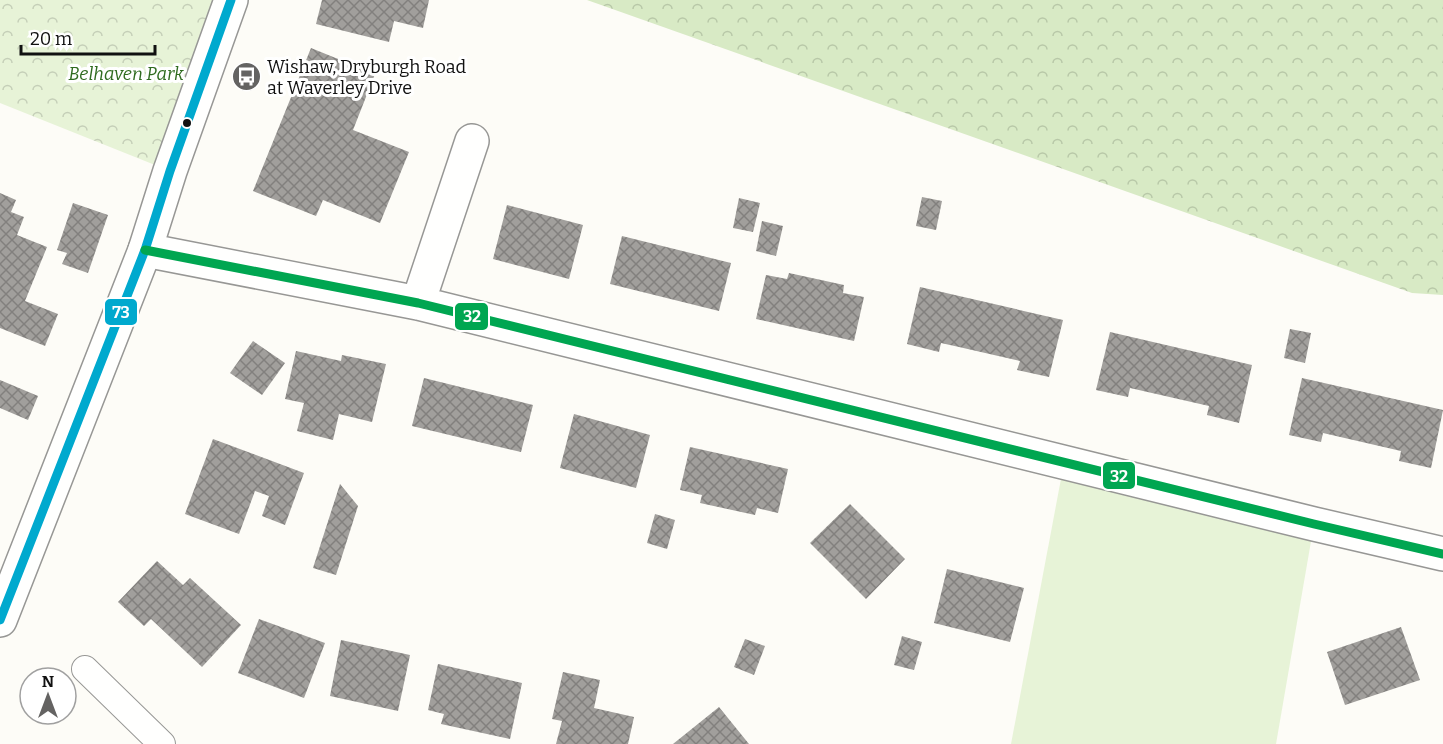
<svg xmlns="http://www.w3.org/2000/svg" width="1443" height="744" viewBox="0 0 1443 744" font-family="Bitter,serif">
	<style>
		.grass { fill: #e7f3d7 }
		.forest { fill: url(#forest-crowns) }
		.park { fill: url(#park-crowns) }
		.building { fill: url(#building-cross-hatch) }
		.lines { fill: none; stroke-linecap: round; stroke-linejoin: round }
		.service-casing { stroke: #979795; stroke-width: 28 }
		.minor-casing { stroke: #979795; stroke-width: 36 }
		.tertiary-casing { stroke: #979795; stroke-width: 36 }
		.service { stroke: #fffffe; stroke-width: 26 }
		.minor { stroke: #fffffe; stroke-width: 33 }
		.tertiary { stroke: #fffffe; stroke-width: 33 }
		.bus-1-casing { stroke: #fff; stroke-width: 14 }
		.bus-2-casing { stroke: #fff; stroke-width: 14 }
		.bus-1 { stroke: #00a9ce; stroke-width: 9 }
		.bus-2 { stroke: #00a651; stroke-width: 9 }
		.bus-dot { fill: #111; stroke: #fff; stroke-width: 2 }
		.labels { text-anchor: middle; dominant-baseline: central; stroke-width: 6; stroke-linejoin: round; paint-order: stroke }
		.poi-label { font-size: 18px; fill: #111; stroke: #fff; text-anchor: start }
		.park-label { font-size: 18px; font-style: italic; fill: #2f6b1f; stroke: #fff }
		.line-badge { stroke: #fff; stroke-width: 2 }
		.badge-label { font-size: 16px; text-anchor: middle; font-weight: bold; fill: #fff }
	</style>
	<defs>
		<pattern id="forest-crowns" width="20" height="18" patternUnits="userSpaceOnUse" patternTransform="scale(1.5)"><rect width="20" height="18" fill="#d8eac5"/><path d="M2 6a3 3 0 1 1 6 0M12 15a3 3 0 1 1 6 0" fill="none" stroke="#b8c8a8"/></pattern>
		<pattern id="park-crowns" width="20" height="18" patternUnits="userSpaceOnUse" patternTransform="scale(1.5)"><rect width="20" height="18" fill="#e7f3d7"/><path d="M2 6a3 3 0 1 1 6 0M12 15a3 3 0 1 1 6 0" fill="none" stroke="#c5cfb8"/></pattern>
		<pattern id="building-cross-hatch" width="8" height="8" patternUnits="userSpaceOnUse" patternTransform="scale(1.5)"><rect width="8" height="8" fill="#a19f9c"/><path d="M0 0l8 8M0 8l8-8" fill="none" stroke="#82807e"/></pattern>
	</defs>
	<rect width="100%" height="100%" fill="#fdfcf7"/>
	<path class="grass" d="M 1064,463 L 1314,524 L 1276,744 L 1011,744 Z"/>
	<path class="forest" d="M 587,0 L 1443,0 L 1443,295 L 1412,293 Z"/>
	<path class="park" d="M 0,0 L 231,0 L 170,171 L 0,103 Z"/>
	<path class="building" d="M 322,0 L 429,0 L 423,28 L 394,21 L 389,42 L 316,24 Z
		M 311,48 L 375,74 L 353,130 L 409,152 L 380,223 L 323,200 L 316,216 L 253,191 Z
		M 0,193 L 16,200 L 11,212 L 24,217 L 17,235 L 47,247 L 25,301 L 58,314 L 45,346 L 0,328 Z
		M 922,197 L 942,201 L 936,230 L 916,226 Z
		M 739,198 L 760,203 L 753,232 L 733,228 Z
		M 73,203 L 108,215 L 88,273 L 62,264 L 67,253 L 57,250 Z
		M 507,205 L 583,225 L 569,279 L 493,259 Z
		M 762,221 L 783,226 L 776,256 L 756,251 Z
		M 622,236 L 731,263 L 719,311 L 610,284 Z
		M 789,273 L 844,285 L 843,293 L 864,297 L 854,341 L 756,319 L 766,275 L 787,279 Z
		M 920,287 L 1063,320 L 1049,377 L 1017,370 L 1020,361 L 959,347 L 941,343 L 939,352 L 907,344 Z
		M 1290,329 L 1311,333 L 1305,363 L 1284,358 Z
		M 1110,332 L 1252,365 L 1239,423 L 1207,415 L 1209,406 L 1130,388 L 1128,397 L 1096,390 Z
		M 253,341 L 285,363 L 262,395 L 230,373 Z
		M 296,351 L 341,361 L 342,355 L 386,364 L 372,422 L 339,414 L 333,440 L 297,431 L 304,403 L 285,399 Z
		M 424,378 L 533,405 L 521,452 L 412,426 Z
		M 1302,378 L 1443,410 L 1431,468 L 1399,461 L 1401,451 L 1323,433 L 1321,442 L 1289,435 Z
		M 0,380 L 38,396 L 28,420 L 0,408 Z
		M 574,414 L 650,435 L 636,488 L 560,468 Z
		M 213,439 L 304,473 L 285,525 L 262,516 L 269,496 L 255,491 L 239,534 L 185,514 Z
		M 690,447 L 788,469 L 778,513 L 757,508 L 755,515 L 700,503 L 702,495 L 680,490 Z
		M 340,484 L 358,506 L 336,575 L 313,568 Z
		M 850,504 L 905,559 L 866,599 L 810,543 Z
		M 655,514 L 675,520 L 667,549 L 647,543 Z
		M 157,561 L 183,585 L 190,578 L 241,625 L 202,667 L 151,619 L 144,626 L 118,602 Z
		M 947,569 L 1024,588 L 1010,642 L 934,623 Z
		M 259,619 L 325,643 L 304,698 L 238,673 Z
		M 1401,627 L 1420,680 L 1345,705 L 1327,652 Z
		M 902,636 L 922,642 L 914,670 L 894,665 Z
		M 745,639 L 765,646 L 754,675 L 734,667 Z
		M 341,640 L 410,655 L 398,711 L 330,696 Z
		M 438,664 L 522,683 L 510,739 L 441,724 L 444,714 L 428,710 Z
		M 563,672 L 600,680 L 594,708 L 634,717 L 628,744 L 556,744 L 562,721 L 552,719 Z
		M 719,707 L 749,744 L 673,744 Z"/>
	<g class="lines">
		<defs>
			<path id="service" d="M 85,669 L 162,744"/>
			<path id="minor" d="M 145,250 L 418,303 L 1314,524 L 1443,554
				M 418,303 L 472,141"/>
			<path id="tertiary" d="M 0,620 L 145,250 L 170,171 L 231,0"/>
		</defs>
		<use href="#service" class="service-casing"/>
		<use href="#minor" class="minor-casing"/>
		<use href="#tertiary" class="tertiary-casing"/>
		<use href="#service" class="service"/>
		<use href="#minor" class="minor"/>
		<use href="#tertiary" class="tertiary"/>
		<defs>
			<path id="bus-1" d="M 0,620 L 145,250 L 170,171 L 231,0"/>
			<path id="bus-2" d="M 145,250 L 418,303 L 1314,524 L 1443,554"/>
		</defs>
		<use href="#bus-1" class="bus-1-casing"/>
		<use href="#bus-2" class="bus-2-casing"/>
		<use href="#bus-1" class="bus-1"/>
		<use href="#bus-2" class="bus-2"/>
	</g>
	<defs>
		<symbol id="bus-disc" viewBox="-11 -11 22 22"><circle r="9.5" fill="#646362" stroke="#fff"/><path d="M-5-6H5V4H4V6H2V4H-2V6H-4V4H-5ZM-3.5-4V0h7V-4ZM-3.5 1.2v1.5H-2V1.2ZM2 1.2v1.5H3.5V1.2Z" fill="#fff"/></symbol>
	</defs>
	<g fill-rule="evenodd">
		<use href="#bus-disc" x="230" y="60" width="33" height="33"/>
	</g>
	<circle class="bus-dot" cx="187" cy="123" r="5"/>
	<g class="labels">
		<g class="poi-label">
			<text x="267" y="67">Wishaw, Dryburgh Road<tspan x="267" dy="21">at Waverley Drive</tspan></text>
		</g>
		<g class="park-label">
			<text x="126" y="74">Belhaven Park</text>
		</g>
	</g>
	<g class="line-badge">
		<rect x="104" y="298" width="34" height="28" rx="6" fill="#00a9ce"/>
		<rect x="454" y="302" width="35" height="29" rx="6" fill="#00a651"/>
		<rect x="1102" y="461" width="34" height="29" rx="6" fill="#00a651"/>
	</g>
	<g class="badge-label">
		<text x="121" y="318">73</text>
		<text x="472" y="322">32</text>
		<text x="1119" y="482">32</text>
	</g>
	<g transform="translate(48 696)"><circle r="28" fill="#ffffff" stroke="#a0a0a0" stroke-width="1.5"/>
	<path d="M0-4.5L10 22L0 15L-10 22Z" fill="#646362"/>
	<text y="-9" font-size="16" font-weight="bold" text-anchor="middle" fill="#111111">N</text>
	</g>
	<path d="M21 45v9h134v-9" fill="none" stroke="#111111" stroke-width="3"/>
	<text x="30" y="45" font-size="18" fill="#111111" stroke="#ffffff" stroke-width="4.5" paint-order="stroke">20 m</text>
</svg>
